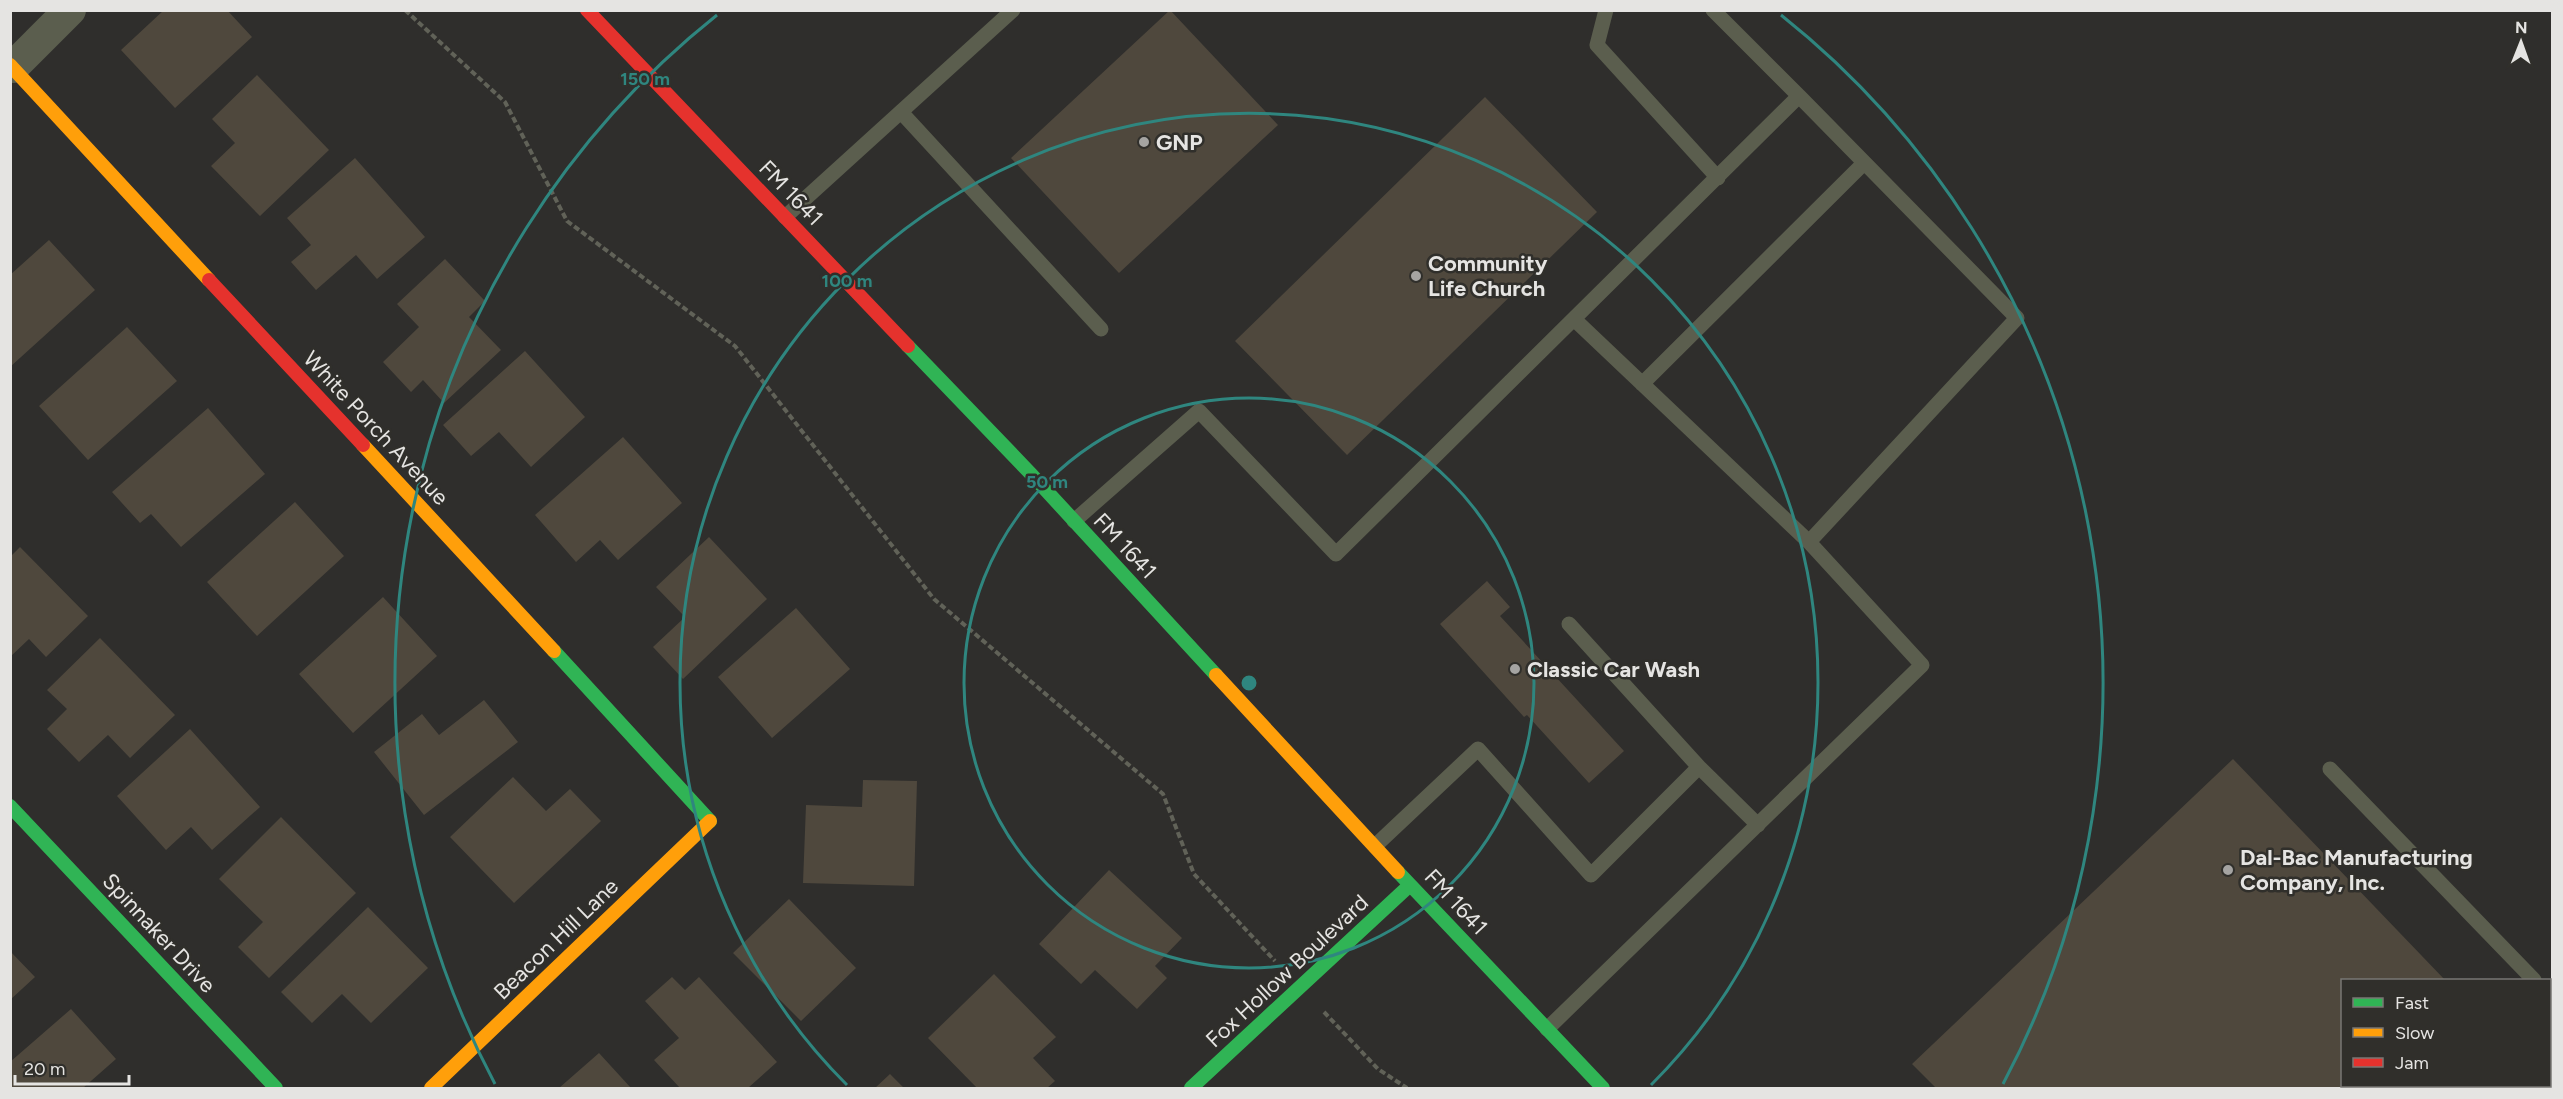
<svg xmlns="http://www.w3.org/2000/svg" width="2563" height="1099" viewBox="0 0 2563 1099" font-family="Figtree,sans-serif">
	<style>
		.building { fill: #4f483d }
		.lines { fill: none; stroke-linecap: round; stroke-linejoin: round }
		.path { stroke: #616258; stroke-width: 4; stroke-dasharray: 6 3; stroke-linecap: butt }
		.lane { stroke: #5b5e4e; stroke-width: 15 }
		.street { stroke: #5b5e4e; stroke-width: 32 }
		.fast { stroke: #30b455; stroke-width: 14 }
		.slow { stroke: #ff9f0a; stroke-width: 14 }
		.jam { stroke: #e5322d; stroke-width: 14 }
		.ring { fill: none; stroke: #2f867f; stroke-width: 3 }
		.poi-dot { fill: #a5a4a2; stroke: #302f2b; stroke-width: 2 }
		.labels { text-anchor: middle; dominant-baseline: central; stroke-width: 5; stroke-linejoin: round; paint-order: stroke }
		.poi-label { font-size: 22px; font-weight: bold; fill: #e5e4e2; stroke: #302f2b; text-anchor: start }
		.street-label { font-size: 22px; fill: #e5e4e2; stroke: #302f2b }
		.centre { fill: #2f867f; stroke: #302f2b; stroke-width: 3 }
		.ring-label { font-size: 18px; text-anchor: middle; font-weight: bold; fill: #2f867f; stroke: #302f2b; stroke-width: 5; stroke-linejoin: round; paint-order: stroke }
	</style>
	<rect width="100%" height="100%" fill="#2f2e2c"/>
	<path class="building" d="M 164,10 L 227,10 L 252,37 L 175,108 L 121,50 Z
		M 1170,10 L 1278,125 L 1119,273 L 1011,158 Z
		M 257,75 L 329,150 L 260,216 L 211,166 L 235,143 L 212,119 Z
		M 1485,97 L 1597,212 L 1347,455 L 1235,341 Z
		M 355,158 L 425,237 L 377,279 L 356,255 L 316,290 L 291,262 L 311,245 L 287,218 Z
		M 49,240 L 95,290 L 10,367 L 10,275 Z
		M 445,259 L 485,301 L 469,317 L 501,350 L 444,403 L 423,380 L 411,392 L 383,362 L 419,327 L 397,304 Z
		M 127,327 L 177,381 L 88,460 L 39,406 Z
		M 525,351 L 585,417 L 531,467 L 499,432 L 471,456 L 443,425 Z
		M 208,408 L 265,474 L 181,547 L 151,514 L 140,523 L 112,492 Z
		M 623,437 L 682,503 L 618,560 L 600,540 L 576,562 L 535,515 Z
		M 295,502 L 344,556 L 257,636 L 207,582 Z
		M 709,537 L 767,599 L 683,679 L 653,647 L 685,617 L 656,587 Z
		M 20,547 L 88,616 L 46,657 L 29,639 L 10,657 L 10,557 Z
		M 1487,581 L 1510,607 L 1500,616 L 1624,751 L 1589,783 L 1527,715 L 1524,717 L 1440,624 Z
		M 383,597 L 437,656 L 353,733 L 299,674 Z
		M 796,608 L 850,669 L 772,738 L 718,677 Z
		M 100,638 L 175,715 L 130,758 L 108,735 L 79,762 L 47,729 L 67,709 L 47,690 Z
		M 484,700 L 518,742 L 424,815 L 374,752 L 422,714 L 439,735 Z
		M 190,729 L 260,807 L 212,850 L 191,827 L 166,850 L 117,796 Z
		M 2233,759 L 2445,980 L 2342,980 L 2342,1086 L 2441,1086 L 2438,1088 L 1936,1088 L 1912,1064 Z
		M 513,777 L 546,811 L 570,789 L 601,821 L 514,903 L 450,837 Z
		M 863,780 L 917,781 L 914,886 L 803,883 L 806,805 L 862,807 Z
		M 281,817 L 356,893 L 269,978 L 238,947 L 263,922 L 219,879 Z
		M 1109,870 L 1182,938 L 1155,966 L 1167,978 L 1137,1009 L 1095,970 L 1081,984 L 1039,944 Z
		M 789,899 L 856,968 L 801,1021 L 733,953 Z
		M 368,907 L 428,968 L 371,1023 L 342,994 L 312,1023 L 281,992 Z
		M 10,951 L 35,977 L 10,1000 Z
		M 994,974 L 1056,1037 L 1033,1058 L 1055,1081 L 1047,1088 L 977,1088 L 928,1038 Z
		M 672,977 L 685,990 L 699,977 L 777,1062 L 748,1088 L 680,1088 L 654,1060 L 679,1038 L 645,1001 Z
		M 71,1009 L 116,1059 L 83,1088 L 10,1088 L 10,1062 Z
		M 599,1053 L 631,1088 L 559,1088 Z
		M 890,1074 L 904,1088 L 875,1088 Z"/>
	<g class="lines">
		<path class="path" d="M 405,10 L 505,102 L 567,221 L 735,346 L 934,599 L 1163,794 L 1194,874 L 1275,961
			M 1324,1012 L 1378,1069 L 1407,1088"/>
		<path class="lane" d="M 1606,10 L 1597,45 L 1718,178
			M 901,112 L 1101,329
			M 785,217 L 1013,10
			M 1575,320 L 1809,542
			M 1642,384 L 1864,163
			M 1074,521 L 1199,411 L 1336,554 L 1799,96 L 1713,10
			M 1569,624 L 1699,767
			M 2330,769 L 2534,980
			M 1375,846 L 1478,749 L 1591,875 L 1699,767 L 1758,825
			M 2550,997 L 2552,1000
			M 1547,1029 L 1922,665 L 1809,542 L 2017,318 L 1799,96
			M 2550,1058 L 2552,1055
			M 2514,1088 L 2517,1086"/>
		<path class="street" d="M 13,67 L 70,10"/>
		<path class="fast" d="M 908,346 L 1031,474 L 1216,675
			M 554,651 L 710,821
			M 10,806 L 276,1088
			M 1398,872 L 1603,1088
			M 1191,1088 L 1410,885"/>
		<path class="slow" d="M 10,65 L 209,280
			M 363,445 L 554,651
			M 1216,675 L 1398,872
			M 431,1088 L 710,821"/>
		<path class="jam" d="M 587,10 L 908,346
			M 209,280 L 363,445"/>
	</g>
	<g class="ring">
		<circle cx="1249" cy="683" r="285"/>
		<path d="M847 1085A569 569 0 1 1 1651 1085"/>
		<path d="M495 1084A854 854 0 0 1 717 15M1781 15A854 854 0 0 1 2003 1084"/>
	</g>
	<g class="poi-dot">
		<circle cx="1144" cy="142" r="6"/>
		<circle cx="1416" cy="276" r="6"/>
		<circle cx="1515" cy="669" r="6"/>
		<circle cx="2228" cy="870" r="6"/>
	</g>
	<g class="labels">
		<g class="poi-label">
			<text x="1156" y="142">GNP</text>
			<text x="1428" y="263">Community<tspan x="1428" dy="25">Life Church</tspan></text>
			<text x="1527" y="669">Classic Car Wash</text>
			<text x="2240" y="857">Dal-Bac Manufacturing<tspan x="2240" dy="25">Company, Inc.</tspan></text>
		</g>
		<g class="street-label">
			<text transform="translate(791 193) rotate(46)">FM 1641</text>
			<text transform="translate(376 428) rotate(47)">White Porch Avenue</text>
			<text transform="translate(1125 546) rotate(47)">FM 1641</text>
			<text transform="translate(1456 902) rotate(47)">FM 1641</text>
			<text transform="translate(159 933) rotate(47)">Spinnaker Drive</text>
			<text transform="translate(556 939) rotate(-44)">Beacon Hill Lane</text>
			<text transform="translate(1287 971) rotate(-43)">Fox Hollow Boulevard</text>
		</g>
	</g>
	<circle cx="1249" cy="683" r="9" class="centre"/>
	<g class="ring-label">
		<text x="645" y="85">150 m</text>
		<text x="847" y="287">100 m</text>
		<text x="1047" y="488">50 m</text>
	</g>
	<rect width="2563" height="1099" fill="none" stroke="#e5e4e2" stroke-width="24"/>
	<rect x="2341" y="979" width="210" height="108" fill="#302f2b" stroke="#787774" stroke-width="1.5"/>
	<rect x="2353" y="998" width="30" height="9" fill="#30b455" stroke="#787774" stroke-width="1.5"/>
	<text x="2395" y="1009" font-size="18" fill="#e5e4e2">Fast</text>
	<rect x="2353" y="1028" width="30" height="9" fill="#ff9f0a" stroke="#787774" stroke-width="1.5"/>
	<text x="2395" y="1039" font-size="18" fill="#e5e4e2">Slow</text>
	<rect x="2353" y="1058" width="30" height="9" fill="#e5322d" stroke="#787774" stroke-width="1.5"/>
	<text x="2395" y="1069" font-size="18" fill="#e5e4e2">Jam</text>
	<g transform="translate(2521 42) rotate(1)" stroke="#302f2b" stroke-width="4.5" paint-order="stroke">
	<path d="M0-4.5L10 22L0 15L-10 22Z" fill="#e5e4e2"/>
	<text y="-9" font-size="16" font-weight="bold" text-anchor="middle" fill="#e5e4e2">N</text>
	</g>
	<path d="M15 1075v9h114v-9" fill="none" stroke="#e5e4e2" stroke-width="3"/>
	<text x="24" y="1075" font-size="18" fill="#e5e4e2" stroke="#302f2b" stroke-width="4.5" paint-order="stroke">20 m</text>
</svg>
